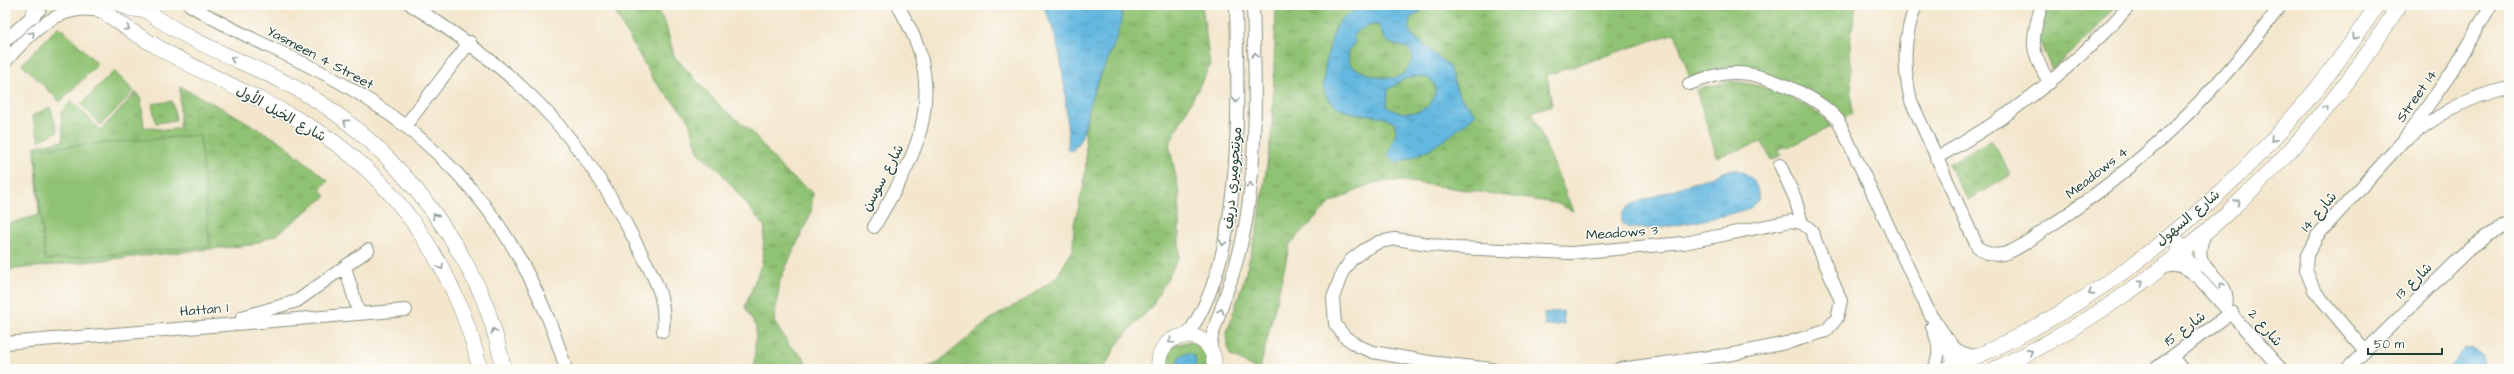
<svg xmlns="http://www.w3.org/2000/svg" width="2514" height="374" viewBox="0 0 2514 374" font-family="'Architects Daughter','Playpen Sans Arabic',sans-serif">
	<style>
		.grass { fill: url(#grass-tufts); stroke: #588054 }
		.garden { fill: #90c273; stroke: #588054 }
		.water { fill: url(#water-ripples); stroke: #427a8a; fill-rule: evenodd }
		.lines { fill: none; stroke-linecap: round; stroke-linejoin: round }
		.minor-casing { stroke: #899280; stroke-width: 14 }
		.major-casing { stroke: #899280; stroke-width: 16 }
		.minor { stroke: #fff; stroke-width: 12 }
		.major { stroke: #fff; stroke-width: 15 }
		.oneway { stroke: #8f9e9a }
		.labels { text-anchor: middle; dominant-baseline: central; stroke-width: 3; stroke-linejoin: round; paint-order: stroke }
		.street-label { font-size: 14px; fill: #1f3d34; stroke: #fdfcf7 }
	</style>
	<defs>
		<pattern id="grass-tufts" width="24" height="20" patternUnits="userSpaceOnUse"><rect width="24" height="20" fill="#90c273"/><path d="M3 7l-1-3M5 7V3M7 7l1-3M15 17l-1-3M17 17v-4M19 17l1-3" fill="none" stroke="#759f5f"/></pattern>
		<pattern id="water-ripples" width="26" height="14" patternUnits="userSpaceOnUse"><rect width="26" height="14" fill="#64b8e0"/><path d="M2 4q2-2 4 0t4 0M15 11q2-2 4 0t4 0" fill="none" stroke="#5297b6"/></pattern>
	</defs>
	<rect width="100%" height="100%" fill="#fdfcf7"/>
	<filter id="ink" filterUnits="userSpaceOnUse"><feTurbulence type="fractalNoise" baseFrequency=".025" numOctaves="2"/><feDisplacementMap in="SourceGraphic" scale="8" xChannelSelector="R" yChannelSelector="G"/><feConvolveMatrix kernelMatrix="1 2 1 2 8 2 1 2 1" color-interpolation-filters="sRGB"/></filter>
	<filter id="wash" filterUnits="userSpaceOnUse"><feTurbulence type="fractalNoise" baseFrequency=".012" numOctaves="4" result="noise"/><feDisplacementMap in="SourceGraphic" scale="16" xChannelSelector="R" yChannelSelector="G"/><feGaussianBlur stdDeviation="0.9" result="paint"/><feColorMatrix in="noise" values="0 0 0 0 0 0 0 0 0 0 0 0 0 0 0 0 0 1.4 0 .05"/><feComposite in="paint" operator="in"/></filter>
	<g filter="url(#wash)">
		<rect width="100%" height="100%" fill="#f3e6cc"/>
		<path class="grass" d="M 611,5 L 654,5 L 665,22 L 674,56 L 721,107 L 751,131 L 784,171 L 813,193 L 811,213 L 780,280 L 774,322 L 789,345 L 804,358 L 808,369 L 749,369 L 754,365 L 756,327 L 745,307 L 762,263 L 765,227 L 719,170 L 699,153 L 688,118 L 654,81 Z
			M 1122,5 L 1202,5 L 1210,66 L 1169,144 L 1179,192 L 1179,257 L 1152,306 L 1119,342 L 1103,369 L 921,369 L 936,364 L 992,318 L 1024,300 L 1056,278 L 1073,250 L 1074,224 L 1084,185 L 1086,162 L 1085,129 L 1090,102 L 1115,41 Z
			M 1276,5 L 1856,5 L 1850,42 L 1852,114 L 1843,118 L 1819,96 L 1757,70 L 1724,67 L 1690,78 L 1675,33 L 1547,75 L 1552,105 L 1532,112 L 1573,211 L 1556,203 L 1403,181 L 1375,182 L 1332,202 L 1290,244 L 1260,369 L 1256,369 L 1230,355 L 1226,335 L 1244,280 L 1258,225 L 1272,131 Z
			M 2048,5 L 2116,5 L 2095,30 L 2052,70 L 2037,36 Z
			M 1731,81 C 1762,83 1811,102 1832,126 L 1787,148 L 1786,146 L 1778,150 L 1781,155 L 1771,160 L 1762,142 L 1717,157 L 1696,90 Z
			M 180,87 L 228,111 L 284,144 L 328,181 L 320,189 L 326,196 L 276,235 L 251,245 L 5,270 L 5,225 L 39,215 L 35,146 L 63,141 L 61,112 L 72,101 L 101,130 L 136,92 L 141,100 L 144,127 L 168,130 L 180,128 Z
			M 172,101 L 176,120 L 156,123 L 152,104 Z
			M 50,107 L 58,131 L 39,141 L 32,116 Z
			M 1991,140 L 2011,175 L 1968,200 L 1948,164 Z
			M 1191,341 L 1205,350 L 1208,369 L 1194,369 L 1196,367 L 1166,369 L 1165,359 L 1174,345 Z"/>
		<path class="garden" d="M 59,26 L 98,64 L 60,102 L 22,64 Z
			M 114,71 L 134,91 L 101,125 L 81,104 Z
			M 200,135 L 210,246 L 45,260 L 35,149 Z"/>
		<path class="water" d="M 1043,5 L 1122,5 C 1124,36 1099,73 1090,102 C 1086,119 1085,138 1072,151 L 1067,149 C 1070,141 1067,130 1067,121 C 1065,82 1061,41 1043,5 Z
			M 1362,5 L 1421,5 L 1420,13 L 1411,17 L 1409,25 L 1413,36 L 1449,66 L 1458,94 L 1476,114 C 1452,136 1429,153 1397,163 L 1388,156 L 1396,132 L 1395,124 C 1379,111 1363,117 1345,111 C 1337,108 1326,99 1324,90 C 1321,78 1332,30 1340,21 C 1346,14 1356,12 1362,5 ZM 1372,24 L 1378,25 C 1382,31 1384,41 1390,43 C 1401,48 1408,43 1413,56 C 1411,63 1408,70 1402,75 C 1389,83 1358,73 1349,63 L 1348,52 L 1355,42 L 1353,36 L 1356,32 ZM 1416,76 L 1428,78 L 1435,84 C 1439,111 1407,120 1387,107 L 1388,90 L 1402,80 Z
			M 1733,169 C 1749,172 1760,184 1758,200 L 1750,208 C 1730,215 1637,238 1622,224 L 1622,214 L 1632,204 Z
			M 1563,311 L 1564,324 L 1545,326 L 1544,313 Z
			M 2472,349 L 2482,355 L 2485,369 L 2446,369 L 2464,351 Z
			M1178 362a9 9 0 1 1 18 0a9 9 0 1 1-18 0Z"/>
	</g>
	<g filter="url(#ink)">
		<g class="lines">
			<defs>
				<path id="minor" d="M 190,5 C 239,36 293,55 343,84 C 459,152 527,241 566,369
					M 411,5 C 516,70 580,132 636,243 C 652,275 667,294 663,331
					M 1916,5 C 1903,38 1903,67 1911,101 L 1977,246 C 1999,269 2027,241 2047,228 C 2138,169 2217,92 2281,5
					M 2042,5 C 2030,40 2030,52 2050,83
					M 2491,5 L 2451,73 L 2403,141 C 2439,115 2465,97 2509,88
					M 5,41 L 40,9
					M 5,62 C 30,33 61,0 103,12
					M 1689,84 C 1704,79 1718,73 1734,73 C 1763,72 1819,97 1838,120 L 1931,316 C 1948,334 1947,354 1977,356
					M 405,126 L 470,42
					M 1936,158 C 2009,118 2074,68 2130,5
					M 1780,165 L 1795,198 L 1802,223
					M 874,227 C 907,170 940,118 919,50 C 914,34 905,19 898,5
					M 2206,232 C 2184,275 2233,272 2226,306
					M 345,267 L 359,314
					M 2162,267 L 2179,265 L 2194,273 L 2281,369
					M 242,317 L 297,301 L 368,250
					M 1932,327 C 1939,342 1941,354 1934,369
					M 1187,335 C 1245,256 1238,100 1236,5
					M 5,343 L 406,310
					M 1210,348 L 1212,336 C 1224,298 1240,260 1246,220 C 1258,150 1255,76 1253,5
					M 2365,351 L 2314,290 L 2306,270 L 2307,255 L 2317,236 L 2403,141
					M 2173,358 L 2182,369
					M 1492,369 L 1429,362 L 1373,352 L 1358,346 L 1345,337 L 1335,324 L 1333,298 L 1342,273 L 1351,260 L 1364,250 L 1379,242 L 1395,239 L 1456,248 L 1571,253 L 1684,243 L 1791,221 L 1802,223 L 1811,230 L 1841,301 L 1837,318 L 1826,331 L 1790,342 L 1733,354 L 1619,369
					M 2155,369 L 2232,312
					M 2347,369 L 2469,249 L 2488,235 L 2509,224"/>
				<path id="major" d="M 96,5 C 159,57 236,84 306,124 C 395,175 457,271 480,369
					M 123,5 L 131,9 L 145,10
					M 139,5 C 182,39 233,57 282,81 C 368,123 436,201 477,285 C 490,311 497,341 504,369
					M 33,15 L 38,5
					M 2179,243 C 2178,255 2191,261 2194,273
					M 1947,340 L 1958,369
					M 1159,369 C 1154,326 1218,324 1214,369
					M 1947,369 C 2120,300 2277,161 2377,5
					M 1995,369 C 2159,293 2306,159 2399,5"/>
			</defs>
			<use href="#minor" class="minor-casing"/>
			<use href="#major" class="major-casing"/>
			<use href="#minor" class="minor"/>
			<use href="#major" class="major"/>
		</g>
		<defs><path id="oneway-chevron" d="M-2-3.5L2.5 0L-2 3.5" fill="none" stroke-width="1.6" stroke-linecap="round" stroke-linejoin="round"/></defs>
		<g class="oneway">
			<use href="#oneway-chevron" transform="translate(127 28) rotate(34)"/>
			<use href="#oneway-chevron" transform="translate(32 34) rotate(-45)"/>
			<use href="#oneway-chevron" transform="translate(2355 37) rotate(125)"/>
			<use href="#oneway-chevron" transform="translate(1255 55) rotate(-91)"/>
			<use href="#oneway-chevron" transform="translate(233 59) rotate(-155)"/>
			<use href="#oneway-chevron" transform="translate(1236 100) rotate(91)"/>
			<use href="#oneway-chevron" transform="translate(2326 108) rotate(-51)"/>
			<use href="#oneway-chevron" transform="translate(346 122) rotate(-144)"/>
			<use href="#oneway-chevron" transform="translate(2273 139) rotate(132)"/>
			<use href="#oneway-chevron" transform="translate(1250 185) rotate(-87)"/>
			<use href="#oneway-chevron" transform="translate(2237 202) rotate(-42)"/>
			<use href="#oneway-chevron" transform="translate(435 216) rotate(-123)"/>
			<use href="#oneway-chevron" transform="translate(1223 243) rotate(102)"/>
			<use href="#oneway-chevron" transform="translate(441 267) rotate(62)"/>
			<use href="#oneway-chevron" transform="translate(2141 283) rotate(-36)"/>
			<use href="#oneway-chevron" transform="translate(2221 285) rotate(-125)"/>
			<use href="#oneway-chevron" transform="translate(2091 293) rotate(147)"/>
			<use href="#oneway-chevron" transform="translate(1221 311) rotate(-71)"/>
			<use href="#oneway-chevron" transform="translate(494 331) rotate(-108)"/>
			<use href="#oneway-chevron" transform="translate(1171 341) rotate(145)"/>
			<use href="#oneway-chevron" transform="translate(2030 352) rotate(-28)"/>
		</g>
	</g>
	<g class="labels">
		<g class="street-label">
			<text transform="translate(320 58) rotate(28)">Yasmeen 4 Street</text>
			<text transform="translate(2417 96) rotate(-55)">Street 14</text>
			<text transform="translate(281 114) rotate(29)">شارع الخيل الأول</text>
			<text transform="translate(2097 173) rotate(-38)">Meadows 4</text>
			<text transform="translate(883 178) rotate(-62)">شارع سوسن</text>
			<text transform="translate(1233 178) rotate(-85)">مونتجوميري دريف</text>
			<text transform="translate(2319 212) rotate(-50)">شارع 14</text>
			<text transform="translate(2188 218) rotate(-40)">شارع السهول</text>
			<text transform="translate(1622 233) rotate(-4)">Meadows 3</text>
			<text transform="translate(2414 281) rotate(-44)">شارع 13</text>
			<text transform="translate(204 310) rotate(-5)">Hattan 1</text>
			<text transform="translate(2265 328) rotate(49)">شارع 2</text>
			<text transform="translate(2185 329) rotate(-37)">شارع 15</text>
		</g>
	</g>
	<rect width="2514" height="374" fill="none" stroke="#fdfcf7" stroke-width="20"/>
	<path d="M2368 348v6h74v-6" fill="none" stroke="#1f3d34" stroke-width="2"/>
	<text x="2374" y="348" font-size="12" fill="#1f3d34" stroke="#fdfcf7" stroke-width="3" paint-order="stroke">50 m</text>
</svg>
